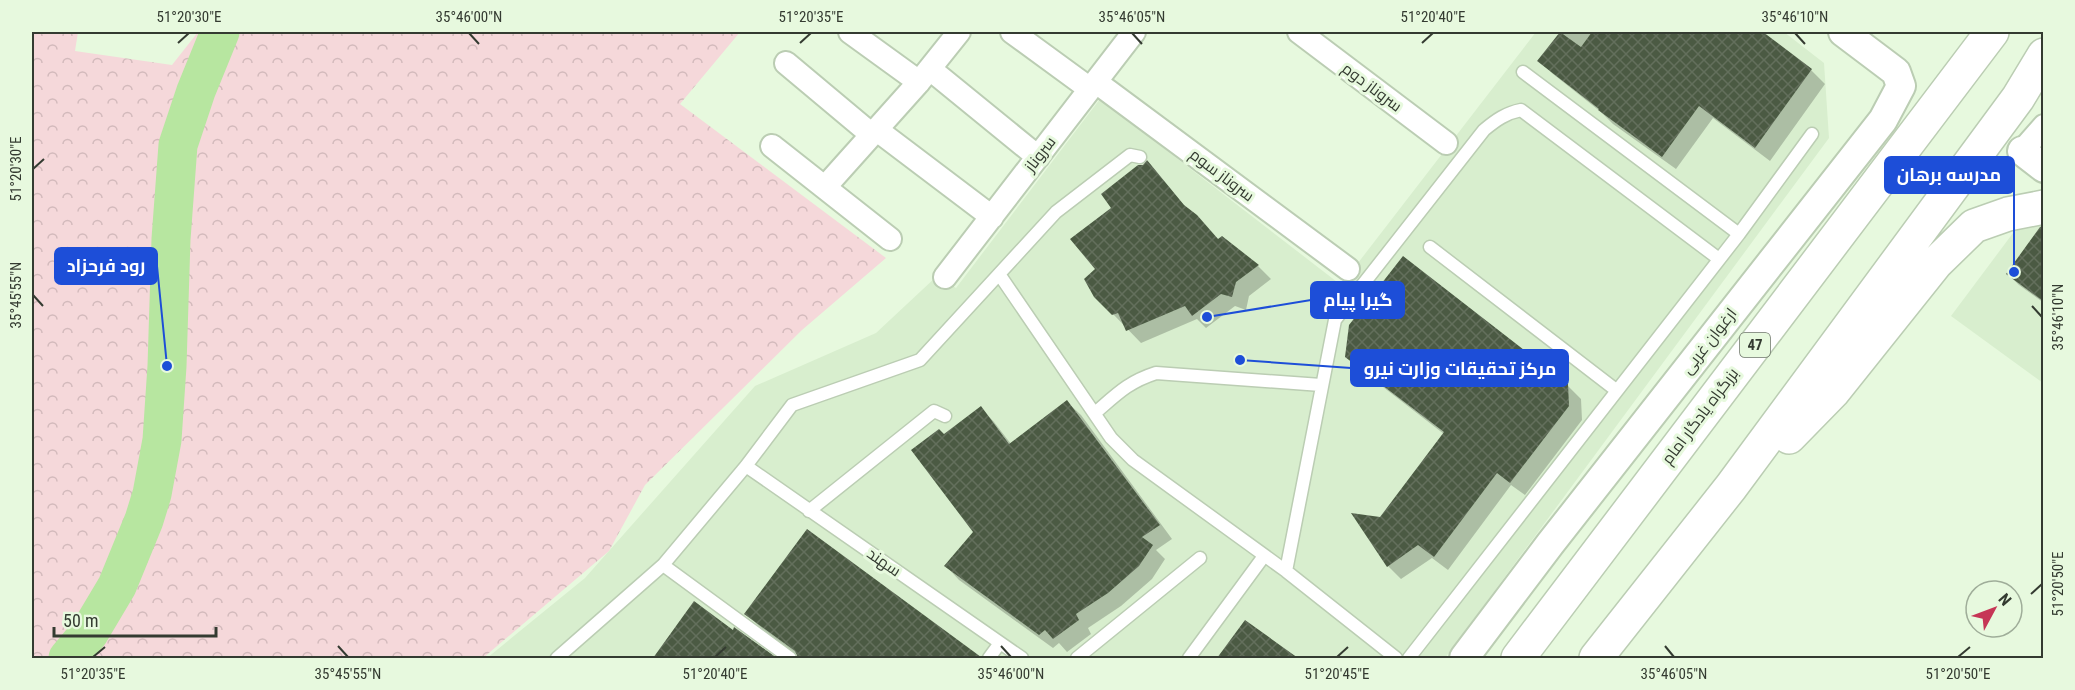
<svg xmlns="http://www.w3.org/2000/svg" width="2075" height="690" viewBox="0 0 2075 690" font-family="'Roboto Condensed',Cairo,sans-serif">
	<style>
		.built { fill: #d8eece }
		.forest { fill: url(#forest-crowns) }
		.shadow { fill: #0003 }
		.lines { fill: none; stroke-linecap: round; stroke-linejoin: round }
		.river { stroke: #b7e6a0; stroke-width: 39 }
		.building { fill: url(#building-cross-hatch) }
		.service-casing { stroke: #bbcdb3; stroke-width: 15 }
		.minor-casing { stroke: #bbcdb3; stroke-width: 26 }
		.tertiary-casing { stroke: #bbcdb3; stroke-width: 32 }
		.trunk-casing { stroke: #bbcdb3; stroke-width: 36 }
		.service { stroke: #fff; stroke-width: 12 }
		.minor { stroke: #fff; stroke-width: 22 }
		.tertiary { stroke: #fff; stroke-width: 28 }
		.trunk { stroke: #fff; stroke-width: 33 }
		.ticks { fill: none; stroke: #343b31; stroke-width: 2 }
		.labels { text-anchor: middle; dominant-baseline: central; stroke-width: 6; stroke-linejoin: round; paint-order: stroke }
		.shield { fill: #e7f9de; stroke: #6a7465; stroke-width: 1.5 }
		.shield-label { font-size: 15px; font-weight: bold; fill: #343b31 }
		.street-label { font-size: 16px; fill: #343b31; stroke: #e7f9de }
		.leader { fill: none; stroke: #1d4ed8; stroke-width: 2 }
		.callout-dot { fill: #1d4ed8; stroke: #e7f9de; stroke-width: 2 }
		.callout { fill: #1d4ed8; stroke: #1d4ed8; stroke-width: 2 }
		.callout-label { font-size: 18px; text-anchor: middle; font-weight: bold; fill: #fff }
		.neatline { fill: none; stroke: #343b31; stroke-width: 2 }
		.ticks-label { font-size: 15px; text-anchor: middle; fill: #343b31 }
	</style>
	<defs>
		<pattern id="forest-crowns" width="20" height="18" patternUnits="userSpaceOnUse" patternTransform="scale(1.5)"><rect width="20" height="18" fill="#f5d8da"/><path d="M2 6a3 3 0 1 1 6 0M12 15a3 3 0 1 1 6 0" fill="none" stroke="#d3babc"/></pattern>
		<pattern id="building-cross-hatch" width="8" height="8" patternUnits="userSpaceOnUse" patternTransform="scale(1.5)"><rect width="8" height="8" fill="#4b5a43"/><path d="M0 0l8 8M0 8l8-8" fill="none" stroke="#636f5c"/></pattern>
	</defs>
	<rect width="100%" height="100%" fill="#e7f9de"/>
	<path class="built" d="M 1536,32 L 1784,32 L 1824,63 L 1829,138 L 1445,658 L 487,658 L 585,578 L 755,386 L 876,333 L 937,276 L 956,288 L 1100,99 L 1341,285 Z
		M 2042,224 L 2043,225 L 2043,383 L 1951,316 L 2016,229 Z"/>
	<path class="forest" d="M 32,32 L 78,32 L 75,51 L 172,65 L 198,32 L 740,32 L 680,104 L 886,258 L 802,330 L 645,485 L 609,551 L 483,658 L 32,658 Z"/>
	<path class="shadow" d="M 1562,32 L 1760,32 L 1811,70 L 1825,84 L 1770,161 L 1713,118 L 1676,169 L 1613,124 L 1601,112 L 1553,74 L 1539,61 Z
		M 1147,163 L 1189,211 L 1219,240 L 1222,238 L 1258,266 L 1271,279 L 1249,296 L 1246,310 L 1235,306 L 1206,328 L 1197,319 L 1141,343 L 1113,314 L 1097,269 L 1114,208 Z
		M 2041,228 L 2044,228 L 2044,303 L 2019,285 L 2008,274 Z
		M 1347,356 L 1567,385 L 1581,399 L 1582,420 L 1525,495 L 1511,485 L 1448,570 L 1432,558 L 1401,579 L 1388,566 L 1381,519 L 1444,434 L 1361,370 Z
		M 1067,402 L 1081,415 L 1172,539 L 1156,550 L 1165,559 L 1152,579 L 1121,606 L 1088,628 L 1091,634 L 1067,652 L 1059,643 L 1053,648 L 959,580 L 946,566 L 975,532 L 944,436 L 981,408 L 994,422 L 1011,444 Z
		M 694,604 L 733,632 L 735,630 L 774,658 L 655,658 Z
		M 746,614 L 971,652 L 978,658 L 800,658 L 761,628 Z
		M 1245,622 L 1295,658 L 1228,658 L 1223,653 Z"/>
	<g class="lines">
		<path class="river" d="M 68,658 L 89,633 L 117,586 L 144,520 L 152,494 L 162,440 L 167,366 L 171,239 L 178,145 L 196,91 L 220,32"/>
	</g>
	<path class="building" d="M 1560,32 L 1581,47 L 1592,32 L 1763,32 L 1812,69 L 1755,148 L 1699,106 L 1662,157 L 1598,110 L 1599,109 L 1537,61 Z
		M 1147,160 L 1184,205 L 1197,215 L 1218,239 L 1222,236 L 1259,265 L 1236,282 L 1232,297 L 1221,294 L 1192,316 L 1185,306 L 1126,331 L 1118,313 L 1112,315 L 1094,297 L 1084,279 L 1095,269 L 1070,239 L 1111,208 L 1101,194 L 1138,165 L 1143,165 Z
		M 2043,226 L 2043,301 L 2006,274 L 2040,227 Z
		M 1403,256 L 1568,384 L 1569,406 L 1510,483 L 1497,473 L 1434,557 L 1418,545 L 1387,567 L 1351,513 L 1380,517 L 1444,432 L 1345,357 L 1349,325 Z
		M 1067,400 L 1160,525 L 1142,537 L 1153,545 L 1139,566 L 1108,593 L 1076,614 L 1079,620 L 1053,639 L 1045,630 L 1039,635 L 944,566 L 973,532 L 911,450 L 939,429 L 944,434 L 981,406 L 1009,444 Z
		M 807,529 L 981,657 L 981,658 L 798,658 L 795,651 L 744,614 Z
		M 694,601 L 733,630 L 734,627 L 777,658 L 653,658 Z
		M 1245,620 L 1298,658 L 1217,658 Z"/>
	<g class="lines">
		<defs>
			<path id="service" d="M 1523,72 L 1739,234
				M 1430,247 L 1616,390
				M 999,274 L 1111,438 L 1133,460 L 1286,571 L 1396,658
				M 1095,413 C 1117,394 1128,382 1156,373 L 1321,385
				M 746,466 L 1022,658
				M 809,511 L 934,411 L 945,416
				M 663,565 L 790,658
				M 1286,571 L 1335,320 L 1484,130 C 1496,120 1506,113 1521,110 L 1719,259
				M 557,658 L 663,565 L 746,466 L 792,405 L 920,360 L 1056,212 L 1130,155 L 1140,157
				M 989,658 L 1000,643
				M 1077,658 L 1200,558
				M 1189,658 L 1264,556
				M 1409,658 L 1739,234 L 1812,134"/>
			<path id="minor" d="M 850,32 L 919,82
				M 1012,32 L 1090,89
				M 1299,32 L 1446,143
				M 786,63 L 872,135
				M 930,69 L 1038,157
				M 1096,82 L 1348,269
				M 877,130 L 992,217
				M 772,146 L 890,239
				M 2022,151 L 2044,126
				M 825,187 L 919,82 L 959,32
				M 945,277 L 1134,32"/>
			<path id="tertiary" d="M 2022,151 L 2044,168
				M 1464,658 L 1550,544 L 1883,120 L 1901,86 L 1896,72 L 1843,32"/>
			<path id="trunk" d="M 1789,437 L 1833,392 L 1936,263 L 1974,226 L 2008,214 L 2044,207
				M 1518,658 L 1992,32
				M 1596,658 L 1731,487 L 2018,98 L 2044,55"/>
		</defs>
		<use href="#service" class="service-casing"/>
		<use href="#minor" class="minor-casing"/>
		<use href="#tertiary" class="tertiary-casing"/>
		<use href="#trunk" class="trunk-casing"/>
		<use href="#service" class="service"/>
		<use href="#minor" class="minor"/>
		<use href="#tertiary" class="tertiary"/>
		<use href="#trunk" class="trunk"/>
	</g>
	<path class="ticks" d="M 469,33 L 479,44M 1132,33 L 1142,44M 1795,33 L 1805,44M 178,43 L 189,33M 800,43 L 811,33M 1422,43 L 1433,33M 33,169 L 44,159M 33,295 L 43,306M 2032,306 L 2042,317M 2031,594 L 2042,584M 338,646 L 348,657M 1001,646 L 1011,657M 1665,646 L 1674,657M 93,657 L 105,647M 715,657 L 726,647M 1337,657 L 1348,647M 1958,657 L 1970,647"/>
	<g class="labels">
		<rect class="shield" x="1740" y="333" width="30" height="24" rx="4.5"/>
		<g class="shield-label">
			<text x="1755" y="345">47</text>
		</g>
		<g class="street-label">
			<text transform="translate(1372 87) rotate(37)">سروناز دوم</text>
			<text transform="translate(1040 154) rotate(-52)">سروناز</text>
			<text transform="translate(1222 175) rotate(37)">سروناز سوم</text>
			<text transform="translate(1709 341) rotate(-52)">ارغوان غربی</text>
			<text transform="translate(1700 416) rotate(-53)">بزرگراه یادگار امام</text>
			<text transform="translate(884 562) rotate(35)">سهند</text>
		</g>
	</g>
	<path class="leader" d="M2014 272L2014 175M167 366L157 266M1207 317L1311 300M1240 360L1351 368"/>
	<g class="callout-dot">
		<circle cx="2014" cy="272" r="6"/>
		<circle cx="167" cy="366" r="6"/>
		<circle cx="1207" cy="317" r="6"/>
		<circle cx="1240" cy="360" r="6"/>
	</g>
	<g class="callout">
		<rect x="1885" y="157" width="129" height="36" rx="6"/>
		<rect x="55" y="248" width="102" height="36" rx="6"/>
		<rect x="1311" y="282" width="93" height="36" rx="6"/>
		<rect x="1351" y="350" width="217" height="36" rx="6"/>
	</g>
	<g class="callout-label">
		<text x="1949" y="181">مدرسه برهان</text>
		<text x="106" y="272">رود فرحزاد</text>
		<text x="1358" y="306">گیرا پیام</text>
		<text x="1460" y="375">مرکز تحقیقات وزارت نیرو</text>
	</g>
	<rect width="2075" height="690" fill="none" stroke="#e7f9de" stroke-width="66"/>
	<g transform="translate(1994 609) rotate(49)"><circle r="28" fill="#e7f9de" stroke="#9fad99" stroke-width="1.5"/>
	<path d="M0-4.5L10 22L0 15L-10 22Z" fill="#c63656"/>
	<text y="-9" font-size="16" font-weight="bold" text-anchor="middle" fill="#343b31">N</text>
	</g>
	<path d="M54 627v9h162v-9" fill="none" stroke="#343b31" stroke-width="3"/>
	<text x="63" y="627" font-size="18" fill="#343b31" stroke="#e7f9de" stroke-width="4.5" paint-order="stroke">50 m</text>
	<rect x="33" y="33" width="2009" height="624" class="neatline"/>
	<g class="ticks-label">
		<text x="189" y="22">51°20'30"E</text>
		<text x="469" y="22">35°46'00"N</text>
		<text x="811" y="22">51°20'35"E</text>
		<text x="1132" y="22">35°46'05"N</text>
		<text x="1433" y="22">51°20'40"E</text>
		<text x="1795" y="22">35°46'10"N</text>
		<text transform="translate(16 169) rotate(-90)" y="5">51°20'30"E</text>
		<text transform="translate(16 295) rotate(-90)" y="5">35°45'55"N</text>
		<text transform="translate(2058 317) rotate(-90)" y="5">35°46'10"N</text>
		<text transform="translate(2058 584) rotate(-90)" y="5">51°20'50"E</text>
		<text x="93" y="679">51°20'35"E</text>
		<text x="348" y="679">35°45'55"N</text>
		<text x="715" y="679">51°20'40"E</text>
		<text x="1011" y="679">35°46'00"N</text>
		<text x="1337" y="679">51°20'45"E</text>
		<text x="1674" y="679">35°46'05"N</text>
		<text x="1958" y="679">51°20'50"E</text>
	</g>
</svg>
